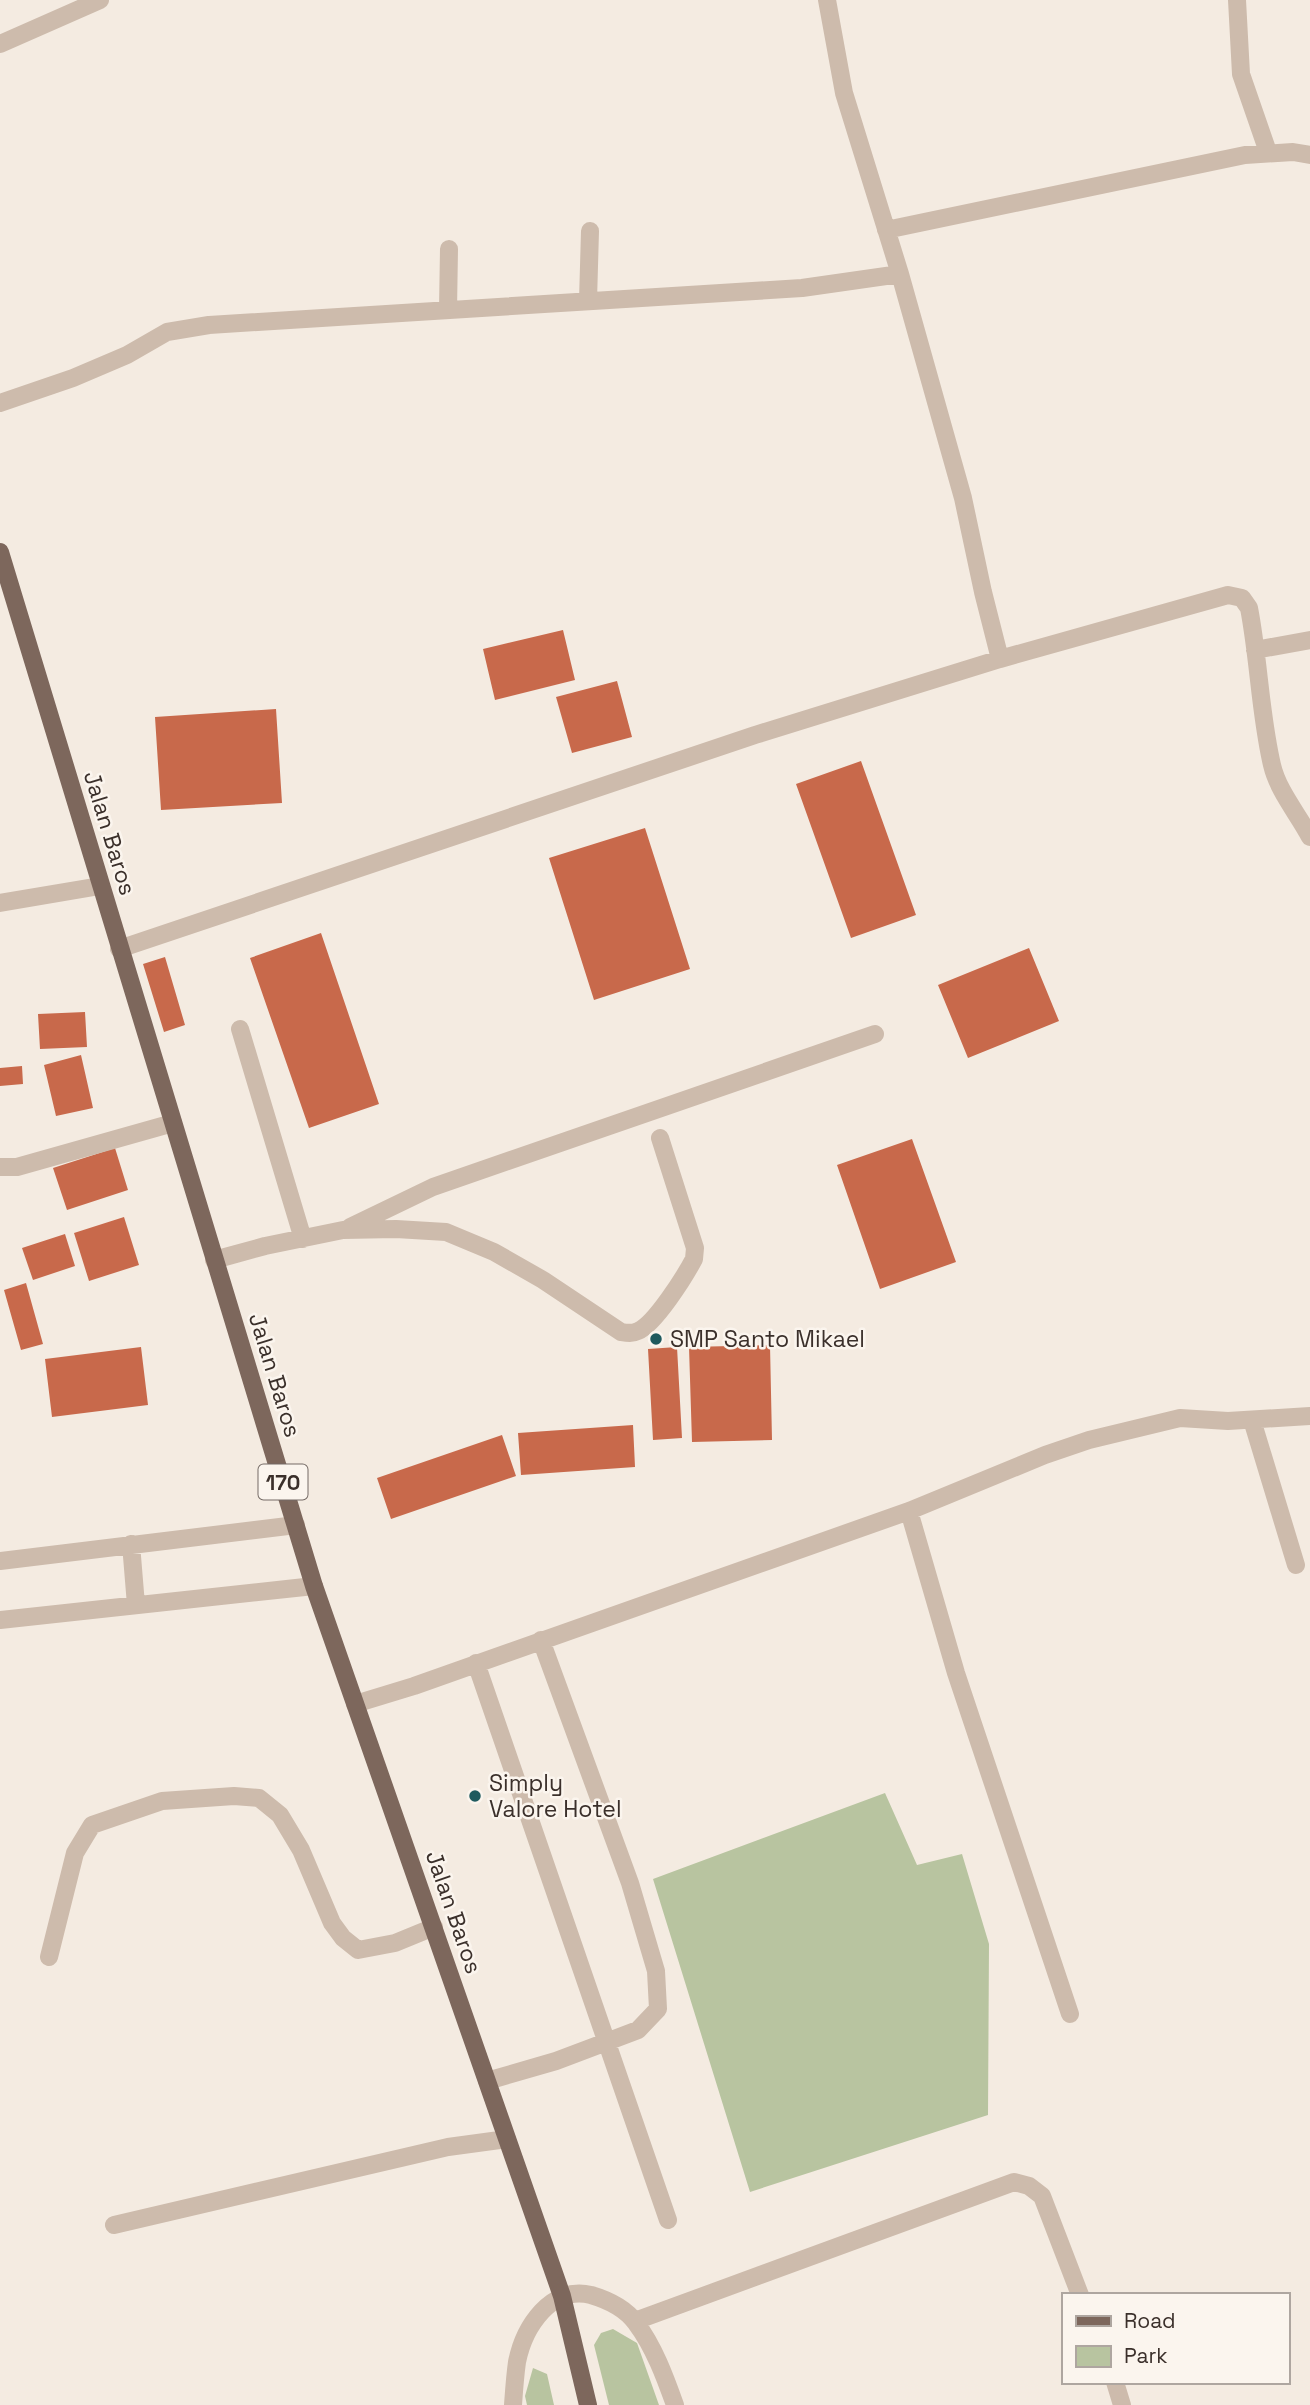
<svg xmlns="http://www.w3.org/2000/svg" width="1310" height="2405" viewBox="0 0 1310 2405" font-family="'Space Grotesk',sans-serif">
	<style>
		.green { fill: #b8c4a0 }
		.building { fill: #c8694b }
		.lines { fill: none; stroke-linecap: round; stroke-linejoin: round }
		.minor { stroke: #cdbbac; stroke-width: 18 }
		.major { stroke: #7d675c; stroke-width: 18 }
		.poi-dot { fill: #1f5a5e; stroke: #fbf5ee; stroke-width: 2.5 }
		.labels { text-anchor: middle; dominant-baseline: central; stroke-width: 5; stroke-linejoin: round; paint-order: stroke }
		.shield { fill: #fbf5ee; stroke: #756b66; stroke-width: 2 }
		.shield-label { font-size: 21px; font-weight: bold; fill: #3b302b }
		.street-label { font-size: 23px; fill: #3b302b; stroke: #fbf5ee }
		.poi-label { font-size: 23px; fill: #3b302b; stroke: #fbf5ee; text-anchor: start }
	</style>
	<rect width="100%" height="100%" fill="#f4ebe1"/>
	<path class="green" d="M 885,1793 L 917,1865 L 962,1854 L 989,1944 L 988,2115 L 750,2192 L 653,1879 Z
		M 613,2329 L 637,2343 L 659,2405 L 609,2405 L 594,2345 L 601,2333 Z
		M 533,2368 L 547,2374 L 554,2405 L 527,2405 L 525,2396 Z"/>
	<path class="building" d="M 563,630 L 575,680 L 495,700 L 483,649 Z
		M 617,681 L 632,737 L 572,753 L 556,697 Z
		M 276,709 L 282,803 L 161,810 L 155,717 Z
		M 861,761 L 916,915 L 851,938 L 796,784 Z
		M 645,828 L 690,969 L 594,1000 L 549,858 Z
		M 321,933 L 379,1104 L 309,1128 L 250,958 Z
		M 1029,948 L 1059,1021 L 968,1058 L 938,985 Z
		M 165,957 L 185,1025 L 164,1032 L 143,964 Z
		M 85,1012 L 87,1047 L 40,1049 L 38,1014 Z
		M 81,1055 L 93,1108 L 56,1116 L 44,1065 Z
		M 22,1066 L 23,1084 L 0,1086 L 0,1068 Z
		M 912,1139 L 956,1262 L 880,1289 L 837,1165 Z
		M 115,1148 L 128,1190 L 67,1210 L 53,1168 Z
		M 124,1217 L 139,1265 L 89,1281 L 74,1233 Z
		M 65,1234 L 75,1266 L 33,1280 L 22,1248 Z
		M 26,1283 L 43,1344 L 21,1350 L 4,1290 Z
		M 770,1345 L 772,1440 L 692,1442 L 689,1347 Z
		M 141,1347 L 148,1405 L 52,1417 L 45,1359 Z
		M 677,1347 L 682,1438 L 653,1440 L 648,1349 Z
		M 633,1425 L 635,1467 L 521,1475 L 518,1433 Z
		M 502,1435 L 516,1476 L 391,1519 L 377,1478 Z"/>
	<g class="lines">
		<path class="minor" d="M 1237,0 L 1241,74 L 1268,152
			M 0,44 L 100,0
			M 886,230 L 1245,155 L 1293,152 L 1310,155
			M 900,274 L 963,498 L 983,592 L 1000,659
			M 588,301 L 590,231
			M 448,310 L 449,249
			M 0,403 L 73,378 L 127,355 L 167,332 L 209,325 L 802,288 L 900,274 L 844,93 L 827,0
			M 1255,650 L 1310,640
			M 0,903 L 100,886
			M 119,949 L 755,735 L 1000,659 L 1228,595 L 1242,598 L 1249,608 C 1259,660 1260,714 1272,765 C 1278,791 1298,814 1310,837
			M 240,1029 L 303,1239
			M 0,1167 L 17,1167 L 173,1123
			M 350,1227 L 433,1187 L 875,1034
			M 214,1260 L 265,1246 L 343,1230 L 396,1229 L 446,1232 L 494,1252 L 543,1280 L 621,1332 C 627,1333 632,1334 638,1331 C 655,1324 685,1276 694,1259 L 695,1248 L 660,1138
			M 1252,1420 L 1296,1565
			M 909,1511 L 956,1673 L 1070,2014
			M 131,1544 L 136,1605
			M 0,1561 L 296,1525
			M 0,1620 L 314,1586
			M 476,1663 L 668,2220
			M 355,1704 L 414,1686 L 909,1511 L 1045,1455 L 1089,1440 L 1180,1418 L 1228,1421 L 1310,1416
			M 49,1957 L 75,1853 L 92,1825 L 162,1801 L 234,1796 L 259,1798 L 280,1815 L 301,1850 L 332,1923 L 343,1938 L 358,1950 L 395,1943 L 434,1927
			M 487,2081 L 556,2061 L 638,2030 L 658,2009 L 656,1971 L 630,1883 L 541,1640
			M 114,2225 L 448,2147 L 507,2139
			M 635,2321 L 1014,2182 L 1029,2186 L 1042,2196 L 1080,2295
			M 1115,2382 L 1122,2405
			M 513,2405 C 514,2391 515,2376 517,2362 C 524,2327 551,2285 591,2295 C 608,2300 626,2309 636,2323 C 654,2347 665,2377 675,2405"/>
		<path class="major" d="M 0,552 L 314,1586 L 562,2296 L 588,2405"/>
	</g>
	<g class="poi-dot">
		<circle cx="656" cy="1339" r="7"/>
		<circle cx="475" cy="1796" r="7"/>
	</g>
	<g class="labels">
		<rect class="shield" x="258.5" y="1464.5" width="49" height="35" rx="5"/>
		<g class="shield-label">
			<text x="283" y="1482">170</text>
		</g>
		<g class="street-label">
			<text transform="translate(110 833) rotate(73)">Jalan Baros</text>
			<text transform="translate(275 1375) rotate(73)">Jalan Baros</text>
			<text transform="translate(454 1912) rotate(71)">Jalan Baros</text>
		</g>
		<g class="poi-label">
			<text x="670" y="1339">SMP Santo Mikael</text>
			<text x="489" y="1783">Simply<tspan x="489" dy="26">Valore Hotel</tspan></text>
		</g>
	</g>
	<rect x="1062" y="2293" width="228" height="91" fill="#fbf5ee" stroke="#aea6a0" stroke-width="2"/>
	<rect x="1076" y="2316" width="35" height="10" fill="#7d675c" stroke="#aea6a0" stroke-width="2"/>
	<text x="1124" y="2328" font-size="21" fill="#3b302b">Road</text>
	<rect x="1076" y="2346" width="35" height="21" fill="#b8c4a0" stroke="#aea6a0" stroke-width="2"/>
	<text x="1124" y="2363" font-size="21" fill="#3b302b">Park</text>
</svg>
